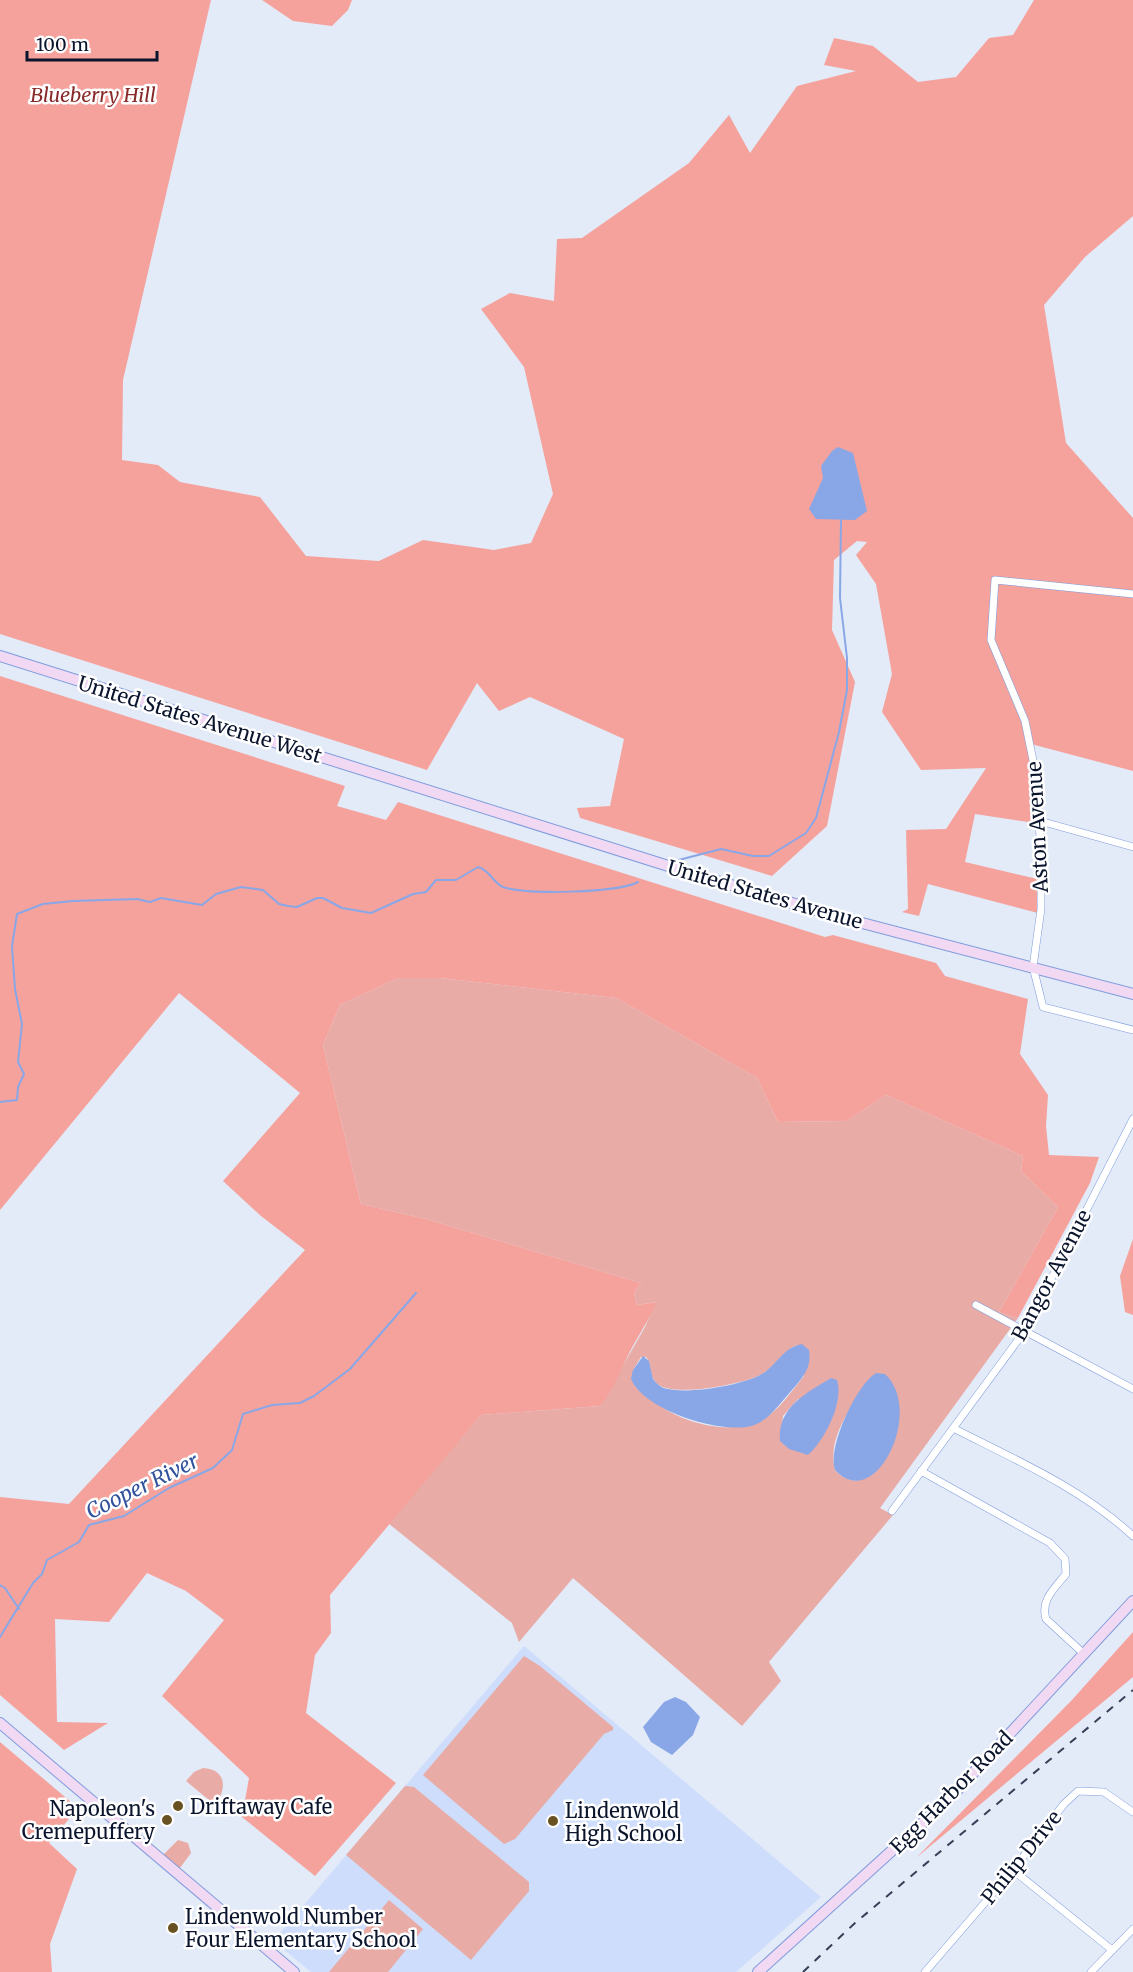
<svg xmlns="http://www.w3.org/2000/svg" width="1133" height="1972" viewBox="0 0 1133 1972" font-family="Merriweather,serif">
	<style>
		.built { fill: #ceddfb }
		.green { fill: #e8aba6; fill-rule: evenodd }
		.forest { fill: #f5a29c }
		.water { fill: #89a7e7 }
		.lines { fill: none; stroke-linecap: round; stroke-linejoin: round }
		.stream { stroke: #89a7e7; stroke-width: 2 }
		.street-casing { stroke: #7e9cdc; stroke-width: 8 }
		.secondary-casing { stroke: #7e9cdc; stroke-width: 12 }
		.street { stroke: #fff; stroke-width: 7 }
		.secondary { stroke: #f1d8f3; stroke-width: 10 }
		.rail { stroke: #353f55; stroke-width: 2; stroke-dasharray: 8 8; stroke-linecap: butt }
		.poi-dot { fill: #685221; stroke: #fff; stroke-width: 2 }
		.labels { text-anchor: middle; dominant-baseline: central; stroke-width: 5; stroke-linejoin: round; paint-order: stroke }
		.park-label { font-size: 20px; font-style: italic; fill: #882a29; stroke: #fff }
		.street-label { font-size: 20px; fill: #0a142c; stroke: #fff }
		.poi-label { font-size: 20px; fill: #0a142c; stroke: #fff; text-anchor: start }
		.water-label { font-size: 21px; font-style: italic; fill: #31529d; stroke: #fff }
	</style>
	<rect width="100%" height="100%" fill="#e3eaf8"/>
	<path class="built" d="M 524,1646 L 821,1897 L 736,1972 L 311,1972 L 276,1943 L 275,1939 Z"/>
	<path class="green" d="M 398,978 L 440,978 L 616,998 L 757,1078 L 778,1122 L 847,1121 L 886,1095 L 1023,1156 L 1021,1171 L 1058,1207 L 999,1312 L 1018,1318 L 880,1508 L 893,1515 L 769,1662 L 781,1681 L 742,1726 L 573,1578 L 519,1642 L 512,1623 L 388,1523 L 481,1415 L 600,1406 L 645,1327 L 656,1302 L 637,1305 L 634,1293 L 641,1283 L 426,1219 L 361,1204 L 323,1045 L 340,1005 ZM 796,1345 L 804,1376 C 793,1389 781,1408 766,1417 C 735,1438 680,1424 653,1400 C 645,1393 639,1379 633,1370 L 641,1357 L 646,1357 C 653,1365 648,1377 659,1385 C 676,1397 747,1384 764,1373 C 776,1365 783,1352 796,1345 ZM 866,1383 L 889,1451 C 878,1474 856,1493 835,1470 C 827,1438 850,1410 866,1383 ZM 798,1399 L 833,1412 L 827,1425 L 781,1441 L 783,1416 Z
		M 524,1656 L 540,1666 L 613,1727 L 613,1730 L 604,1734 L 515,1839 L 504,1844 L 423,1775 Z
		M 203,1768 C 227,1769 227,1790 215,1805 L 186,1781 L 194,1772 Z
		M 405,1786 L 414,1787 L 529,1882 L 529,1891 L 471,1960 L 346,1855 Z
		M 178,1840 L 188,1843 L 191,1853 L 177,1872 L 160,1858 Z
		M 389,1900 L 423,1929 L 388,1972 L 329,1972 Z"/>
	<path class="forest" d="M 0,0 L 211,0 L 123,380 L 122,460 L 158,465 L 180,482 L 260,497 L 306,556 L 379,561 L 423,540 L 494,550 L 531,543 L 553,494 L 524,367 L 481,309 L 510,293 L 554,301 L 557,239 L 582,238 L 689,163 L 729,115 L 750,153 L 797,86 L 856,71 L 824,65 L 834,38 L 873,46 L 918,82 L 956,77 L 989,38 L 1013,35 L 1034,0 L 1133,0 L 1133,216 L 1085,257 L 1044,305 L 1066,443 L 1133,518 L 1133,771 L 1031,744 L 1041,824 L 975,814 L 965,862 L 1042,880 L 1038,913 L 928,884 L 919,916 L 902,912 L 908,909 L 906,830 L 946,829 L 986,768 L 921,770 L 882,712 L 892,674 L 876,584 L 856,555 L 867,542 L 857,541 L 834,560 L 832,630 L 855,682 L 827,826 L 772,876 L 580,818 L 577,808 L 610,806 L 624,739 L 530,697 L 499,711 L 477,683 L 427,770 L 0,634 Z
		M 262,0 L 352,0 L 348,10 L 332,26 L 293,21 Z
		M 0,676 L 345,786 L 337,806 L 386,820 L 398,802 L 825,937 L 833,935 L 936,963 L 945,976 L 1028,999 L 1020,1054 L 1048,1095 L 1046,1126 L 1049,1155 L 1099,1157 L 1090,1183 L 1018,1318 L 999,1312 L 1058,1207 L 1021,1171 L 1023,1156 L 886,1095 L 847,1121 L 778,1122 L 757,1078 L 616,998 L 440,978 L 398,978 L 340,1005 L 323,1045 L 361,1204 L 426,1219 L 641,1283 L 634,1293 L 637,1305 L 657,1302 C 650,1317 642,1330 634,1344 C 622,1365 616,1387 600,1406 L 481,1415 L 330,1595 L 331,1633 L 315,1655 L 306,1713 L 396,1783 L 315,1876 L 242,1817 L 249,1778 L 162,1696 L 224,1620 L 186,1591 L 147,1573 L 109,1622 L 55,1619 L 57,1722 L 108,1723 L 64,1750 L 0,1695 L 0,1497 L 69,1504 L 305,1250 L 261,1216 L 223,1181 L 300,1093 L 179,993 L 0,1210 Z
		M 1133,1239 L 1133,1315 L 1125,1312 L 1120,1276 Z
		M 1133,1632 L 1133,1677 L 916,1858 L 1071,1701 Z
		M 0,1742 L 78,1808 L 49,1843 L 77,1869 L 50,1944 L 52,1972 L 0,1972 Z"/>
	<path class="water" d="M 838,447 L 853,453 L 867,511 L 855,520 L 816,519 L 809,509 L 823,478 L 821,466 L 832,451 Z
		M 802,1344 L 809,1350 C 812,1368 803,1377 792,1390 C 780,1403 768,1422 751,1426 C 719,1434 644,1410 631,1379 L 633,1370 L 643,1356 L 649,1361 L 653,1379 C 657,1384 661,1388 668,1389 C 689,1394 747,1385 765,1372 C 778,1363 784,1347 802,1344 Z
		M 876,1373 L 885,1374 C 925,1411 875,1514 835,1470 C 827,1448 856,1385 876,1373 Z
		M 831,1378 L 837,1380 C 844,1402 825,1440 808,1455 L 789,1449 L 780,1441 C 777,1408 806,1393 831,1378 Z
		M 675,1697 L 686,1702 L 700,1717 L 693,1735 L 672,1755 L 651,1742 L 643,1727 L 664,1702 Z"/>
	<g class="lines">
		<path class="stream" d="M 671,862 L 721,849 L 753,856 L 769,856 L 806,833 L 816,818 L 839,732 L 847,690 L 847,658 L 840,598 L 841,519
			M 0,1102 L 17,1100 L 18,1087 L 24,1074 L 18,1062 L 22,1024 L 15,989 L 12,946 L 17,914 L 43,904 L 73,901 L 137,899 L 150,902 L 161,898 L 202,905 L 216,894 L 241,887 L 263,890 L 279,904 L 288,906 L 297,907 L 317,898 L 323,898 L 342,908 L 371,913 L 413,894 L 426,892 L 436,880 L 456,880 L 478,867 C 490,870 492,882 503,887 C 525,895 617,893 638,882
			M 0,1585 L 5,1588 L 19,1609
			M 0,1637 L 33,1583 L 42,1574 L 47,1560 L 79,1542 L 89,1525 L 124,1516 L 169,1488 L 213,1468 L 232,1450 L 243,1414 L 272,1405 L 300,1403 L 314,1396 L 350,1369 L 416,1293"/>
		<defs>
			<path id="street" d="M 1133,594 L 995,580 L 991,640 L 1025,721 L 1037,780 L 1041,858 L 1041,909 L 1033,967 L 1043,1007 L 1133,1030
				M 1040,821 L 1133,847
				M 976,1305 L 1133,1389
				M 953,1428 C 1016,1460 1081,1488 1133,1536
				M 921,1471 L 1050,1543 L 1065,1559 L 1066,1574 C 1055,1588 1040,1600 1046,1619 L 1084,1654
				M 892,1511 L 1024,1332 L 1133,1119
				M 1013,1870 L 1112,1950
				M 925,1972 L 1013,1870 L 1064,1804 L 1078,1791 L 1104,1792 L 1133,1812
				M 1091,1972 L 1133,1929"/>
			<path id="secondary" d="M 0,656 L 697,875 L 843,918 L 1133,994
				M 0,1723 L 294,1972
				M 758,1972 L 950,1798 L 1133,1601"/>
		</defs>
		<use href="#street" class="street-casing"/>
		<use href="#secondary" class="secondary-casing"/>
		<use href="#street" class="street"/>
		<use href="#secondary" class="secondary"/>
		<path class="rail" d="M 803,1972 L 855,1923 L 1133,1690"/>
	</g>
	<g class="poi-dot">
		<circle cx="178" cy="1806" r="6"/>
		<circle cx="167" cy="1820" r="6"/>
		<circle cx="553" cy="1821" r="6"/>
		<circle cx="173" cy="1928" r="6"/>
	</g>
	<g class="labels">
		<g class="park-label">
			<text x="93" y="94">Blueberry Hill</text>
		</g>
		<g class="street-label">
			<text transform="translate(200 719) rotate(17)">United States Avenue West</text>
			<text transform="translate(1037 827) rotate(-93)">Aston Avenue</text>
			<text transform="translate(765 894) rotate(16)">United States Avenue</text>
			<text transform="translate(1051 1275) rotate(-62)">Bangor Avenue</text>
			<text transform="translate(951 1792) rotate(-45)">Egg Harbor Road</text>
			<text transform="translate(1021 1857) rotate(-51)">Philip Drive</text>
		</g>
		<g class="poi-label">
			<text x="190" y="1806">Driftaway Cafe</text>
			<text x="155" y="1808" text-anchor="end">Napoleon's<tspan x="155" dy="23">Cremepuffery</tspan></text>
			<text x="565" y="1810">Lindenwold<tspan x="565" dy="23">High School</tspan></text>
			<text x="185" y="1916">Lindenwold Number<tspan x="185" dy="23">Four Elementary School</tspan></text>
		</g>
		<g class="water-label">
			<text transform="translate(142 1486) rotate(-26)">Cooper River</text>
		</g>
	</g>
	<path d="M27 51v9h130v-9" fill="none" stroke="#0a142c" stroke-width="3"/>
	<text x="36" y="51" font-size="18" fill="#0a142c" stroke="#ffffff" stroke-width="4.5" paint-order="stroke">100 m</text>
</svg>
